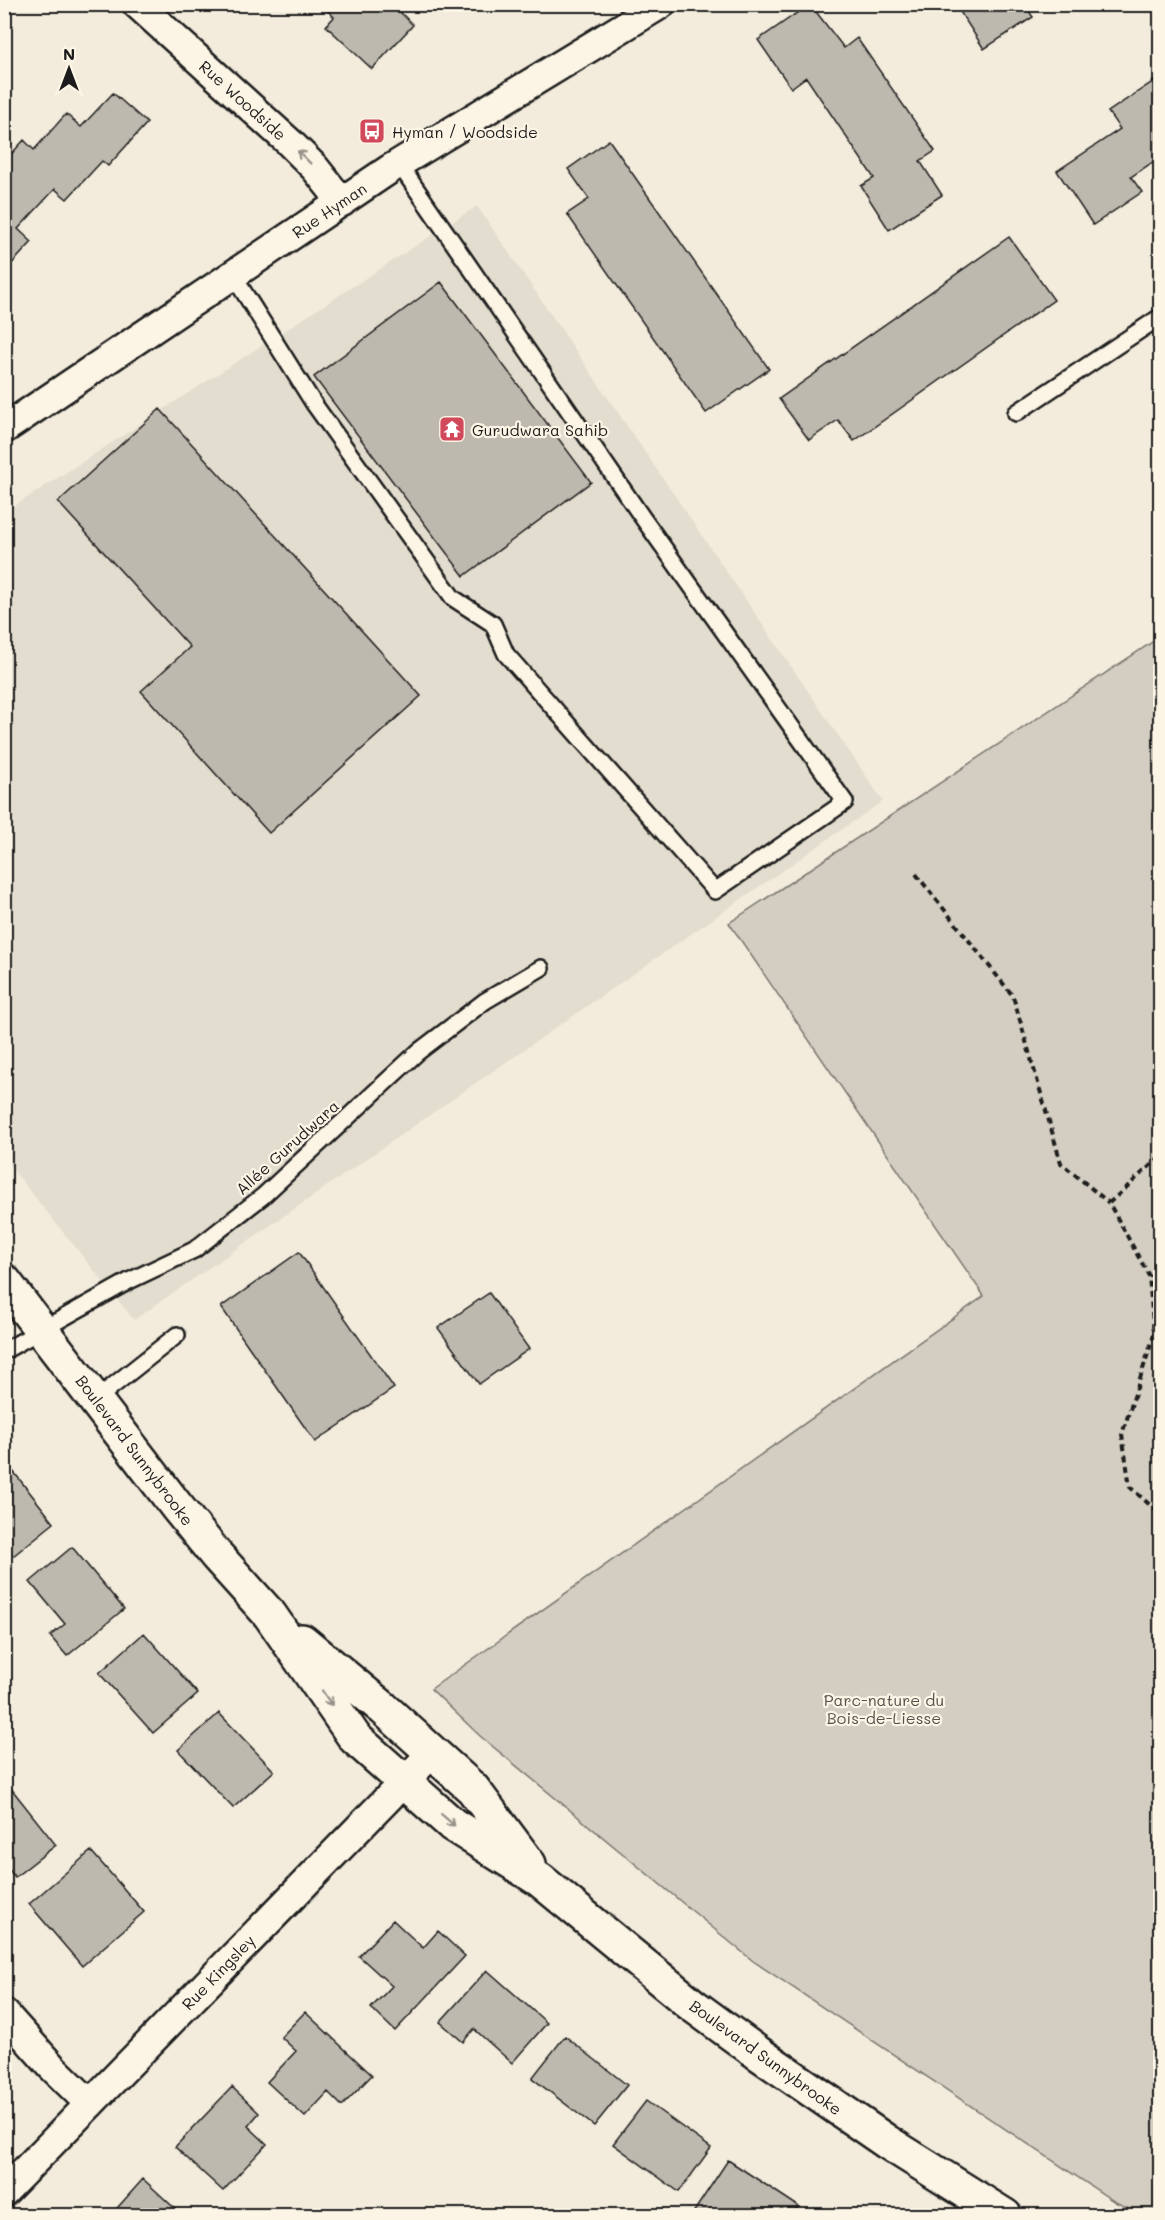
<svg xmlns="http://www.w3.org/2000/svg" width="1165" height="2220" viewBox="0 0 1165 2220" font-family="Mali,sans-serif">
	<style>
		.built { fill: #e3ddcf }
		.green { fill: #d3cec1; stroke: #78756e; stroke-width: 1.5 }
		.building { fill: #beb9ae; stroke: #1c1c1c; stroke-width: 1.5 }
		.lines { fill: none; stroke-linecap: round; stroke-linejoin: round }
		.service-casing { stroke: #1c1c1c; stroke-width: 20 }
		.minor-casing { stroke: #1c1c1c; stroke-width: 33 }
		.tertiary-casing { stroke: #1c1c1c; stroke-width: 38 }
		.path { stroke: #1c1c1c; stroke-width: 4; stroke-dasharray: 6 4.5; stroke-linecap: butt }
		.service { stroke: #fcf5e5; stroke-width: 15 }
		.minor { stroke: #fcf5e5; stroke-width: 28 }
		.tertiary { stroke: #fcf5e5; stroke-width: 33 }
		.oneway { stroke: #97938b }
		.labels { text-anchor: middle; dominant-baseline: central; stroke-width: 4.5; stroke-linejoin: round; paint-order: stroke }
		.street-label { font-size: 16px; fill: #1c1c1c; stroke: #fcf5e5 }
		.poi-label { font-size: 16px; fill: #1c1c1c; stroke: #fcf5e5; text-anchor: start }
		.park-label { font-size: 16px; fill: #53514e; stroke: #fcf5e5 }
	</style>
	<rect width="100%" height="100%" fill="#f3ecdd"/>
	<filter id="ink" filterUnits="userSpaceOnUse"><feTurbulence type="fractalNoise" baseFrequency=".0167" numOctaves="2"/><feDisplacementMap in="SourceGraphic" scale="12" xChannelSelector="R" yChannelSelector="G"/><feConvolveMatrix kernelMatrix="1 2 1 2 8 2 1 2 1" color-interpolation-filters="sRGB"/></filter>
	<g filter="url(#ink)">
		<path class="built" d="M 477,206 L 883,801 L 134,1320 L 5,1160 L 5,512 Z"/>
		<path class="green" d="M 1160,637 L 1160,2215 L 1145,2215 L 1115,2202 L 753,1961 L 480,1736 L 431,1689 L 984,1296 L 729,923 Z"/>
		<path class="building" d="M 321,4 L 392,4 L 413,25 L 372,69 L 326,26 L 334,17 Z
			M 810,4 L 844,48 L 857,38 L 935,151 L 920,161 L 942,195 L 889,230 L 861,186 L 874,178 L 806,77 L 791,88 L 758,40 Z
			M 955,4 L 1024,4 L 1033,17 L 984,49 Z
			M 1160,77 L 1160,157 L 1131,177 L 1142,192 L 1093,225 L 1057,171 L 1120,129 L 1108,112 Z
			M 113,93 L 147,123 L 108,166 L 102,161 L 67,199 L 55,189 L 18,229 L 32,242 L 4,272 L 4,162 L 24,140 L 34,150 L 66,114 L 81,127 Z
			M 609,140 L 769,369 L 706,413 L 567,214 L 589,199 L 568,169 Z
			M 1009,237 L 1054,300 L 854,441 L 838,420 L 809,440 L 779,399 Z
			M 441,282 L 591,482 L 464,576 L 314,377 Z
			M 160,409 L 421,696 L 269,833 L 141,691 L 190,647 L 58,502 Z
			M 299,1252 L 394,1388 L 315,1442 L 221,1307 Z
			M 489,1293 L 529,1349 L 479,1384 L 438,1328 Z
			M 5,1461 L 54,1523 L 13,1556 L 4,1545 Z
			M 72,1547 L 124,1609 L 67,1656 L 50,1636 L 65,1624 L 30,1582 Z
			M 144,1633 L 198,1694 L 153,1733 L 99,1673 Z
			M 219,1713 L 274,1771 L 233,1808 L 178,1750 Z
			M 6,1782 L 56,1845 L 15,1877 L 4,1864 Z
			M 91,1851 L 144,1912 L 82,1966 L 29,1904 Z
			M 393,1920 L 423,1948 L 438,1931 L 465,1956 L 395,2031 L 371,2008 L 392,1986 L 359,1956 Z
			M 487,1970 L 547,2023 L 512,2063 L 474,2029 L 463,2042 L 440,2022 Z
			M 305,2012 L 372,2075 L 342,2106 L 328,2092 L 305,2117 L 267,2082 L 296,2051 L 281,2037 Z
			M 565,2036 L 627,2085 L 594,2126 L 532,2078 Z
			M 232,2087 L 259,2113 L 248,2126 L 267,2144 L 223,2191 L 175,2147 Z
			M 646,2101 L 711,2148 L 679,2192 L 613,2144 Z
			M 728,2160 L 798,2206 L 792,2216 L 691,2216 Z
			M 143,2179 L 183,2216 L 110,2216 Z"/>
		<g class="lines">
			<defs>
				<path id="service" d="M 233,275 L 314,404 L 453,598 L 493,624 L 506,654 L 715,891 L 845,802 L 642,517 L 399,164
					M 1016,413 L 1160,317
					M 4,1351 L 129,1281 L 194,1250 L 263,1196 L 418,1052 L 485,1001 L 541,968
					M 95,1400 L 177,1335"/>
				<path id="minor" d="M 137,4 L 289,142 L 315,168 L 342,202
					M 4,429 L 390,169 L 661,4
					M 4,2013 L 52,2067 L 90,2104
					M 4,2192 L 432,1753"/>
				<path id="tertiary" d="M 4,1281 L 177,1507 L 217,1556 L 270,1615 L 355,1738 L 453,1825 L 540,1880 L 691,2004 L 758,2053 L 887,2142 L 1005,2216
					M 302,1641 L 383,1708 L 473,1789 L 529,1864"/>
			</defs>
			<use href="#service" class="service-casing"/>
			<use href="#minor" class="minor-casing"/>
			<use href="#tertiary" class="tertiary-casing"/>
			<path class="path" d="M 916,874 L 1013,996 L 1061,1163 L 1109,1203
				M 1160,1157 L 1109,1203 L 1149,1276 L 1154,1335 L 1122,1434 L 1130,1487 L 1160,1514
				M 1151,2216 L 1160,2205"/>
			<use href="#service" class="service"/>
			<use href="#minor" class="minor"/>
			<use href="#tertiary" class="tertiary"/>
		</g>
		<defs><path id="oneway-shaft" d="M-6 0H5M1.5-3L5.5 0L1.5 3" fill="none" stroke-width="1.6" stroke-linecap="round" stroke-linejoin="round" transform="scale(1.5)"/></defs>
		<g class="oneway">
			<use href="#oneway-shaft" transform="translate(304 157) rotate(-135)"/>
			<use href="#oneway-shaft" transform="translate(327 1698) rotate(56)"/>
			<use href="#oneway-shaft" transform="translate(448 1820) rotate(41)"/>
		</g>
	</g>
	<defs>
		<symbol id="bus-square" viewBox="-11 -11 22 22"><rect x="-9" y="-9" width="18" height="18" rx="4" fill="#d1495b" stroke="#fcf5e5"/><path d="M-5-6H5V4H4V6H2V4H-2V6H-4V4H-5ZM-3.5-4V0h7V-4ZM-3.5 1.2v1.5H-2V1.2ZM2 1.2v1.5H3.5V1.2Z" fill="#fff"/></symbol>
		<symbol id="temple-square" viewBox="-11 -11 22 22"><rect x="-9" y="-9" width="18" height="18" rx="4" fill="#d1495b" stroke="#fcf5e5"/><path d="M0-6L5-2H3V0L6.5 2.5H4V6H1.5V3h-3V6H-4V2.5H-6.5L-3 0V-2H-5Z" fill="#fff"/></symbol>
	</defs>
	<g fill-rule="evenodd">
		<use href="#bus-square" x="357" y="116" width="30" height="30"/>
		<use href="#temple-square" x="437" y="414" width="30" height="30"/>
	</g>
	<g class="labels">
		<g class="street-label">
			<text transform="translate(243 100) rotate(42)">Rue Woodside</text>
			<text transform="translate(329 210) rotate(-34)">Rue Hyman</text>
			<text transform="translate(287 1147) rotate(-42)">Allée Gurudwara</text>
			<text transform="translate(135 1450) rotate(53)">Boulevard Sunnybrooke</text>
			<text transform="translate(218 1972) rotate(-46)">Rue Kingsley</text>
			<text transform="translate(766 2057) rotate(36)">Boulevard Sunnybrooke</text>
		</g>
		<g class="poi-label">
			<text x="392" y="131">Hyman / Woodside</text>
			<text x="472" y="429">Gurudwara Sahib</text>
		</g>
		<g class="park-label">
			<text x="884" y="1699">Parc-nature du<tspan x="884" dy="18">Bois-de-Liesse</tspan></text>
		</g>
	</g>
	<rect width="1165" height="2220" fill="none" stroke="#fcf5e5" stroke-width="24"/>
	<rect x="12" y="12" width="1141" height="2196" fill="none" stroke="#1c1c1c" stroke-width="2" filter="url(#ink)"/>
	<g transform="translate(69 69)" stroke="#fcf5e5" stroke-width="4.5" paint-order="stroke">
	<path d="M0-4.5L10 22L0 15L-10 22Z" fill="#1c1c1c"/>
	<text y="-9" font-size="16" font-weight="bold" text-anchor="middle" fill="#1c1c1c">N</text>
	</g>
</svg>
